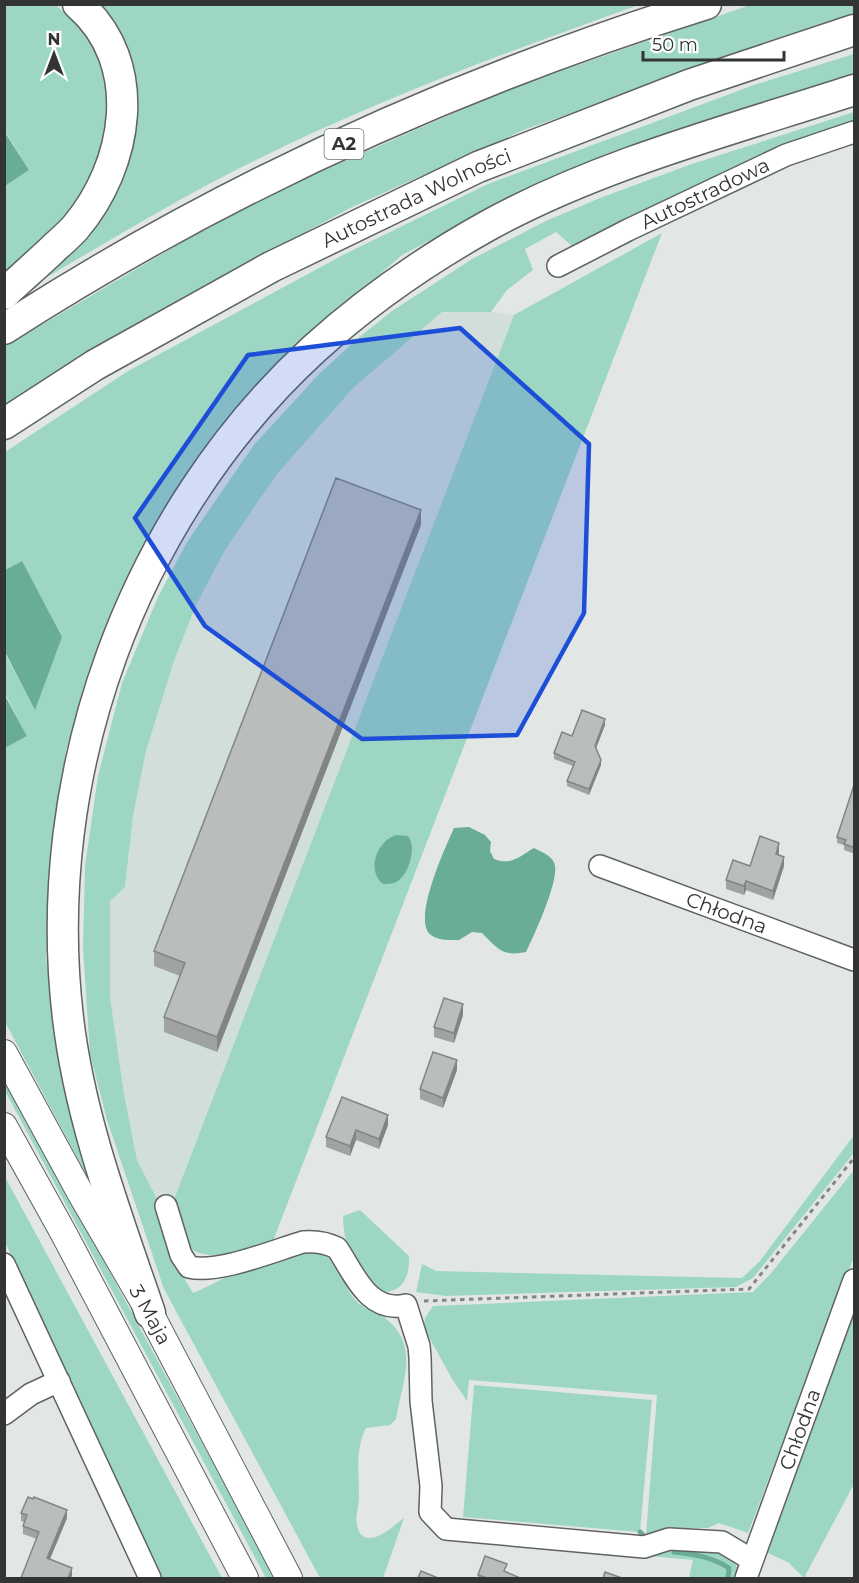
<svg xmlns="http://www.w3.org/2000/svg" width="859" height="1583" viewBox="0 0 859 1583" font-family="Montserrat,sans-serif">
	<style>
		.built { fill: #d1ded9 }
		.green { fill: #9dd7c4 }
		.water { fill: #69ac97 }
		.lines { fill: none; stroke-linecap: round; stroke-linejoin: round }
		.stream { stroke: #69ac97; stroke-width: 5 }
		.minor-casing { stroke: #5f6362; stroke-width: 24 }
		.major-casing { stroke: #5f6362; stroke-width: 28 }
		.highway-casing { stroke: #5f6362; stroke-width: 33 }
		.path { stroke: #838685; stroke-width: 3; stroke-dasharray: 4.5 4.5; stroke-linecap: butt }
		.minor { stroke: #fff; stroke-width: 21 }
		.major { stroke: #fff; stroke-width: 26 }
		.highway { stroke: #fff; stroke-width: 30 }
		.wall { fill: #9fa3a2 }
		.shaded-wall { fill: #828584 }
		.building { fill: #b9bebc; stroke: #828584; stroke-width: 1.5 }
		.marked { fill: #1d4ed8; fill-opacity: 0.2; stroke: #1d4ed8; stroke-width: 4.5; stroke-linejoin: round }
		.labels { text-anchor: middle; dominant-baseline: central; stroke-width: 6; stroke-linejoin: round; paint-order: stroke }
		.shield { fill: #fff; stroke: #707271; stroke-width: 1.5 }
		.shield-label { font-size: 18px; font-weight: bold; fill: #333534 }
		.street-label { font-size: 20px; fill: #333534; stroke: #fff }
	</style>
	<rect width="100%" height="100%" fill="#e2e7e5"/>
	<path class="built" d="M 485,311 L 514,315 L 173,1202 L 158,1201 L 137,1160 L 124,1094 L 110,997 L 110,901 L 125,887 L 133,816 L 146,751 L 174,661 L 196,605 L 225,550 L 277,474 L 354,387 L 442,312 Z"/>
	<path class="green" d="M 54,4 L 75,21 L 94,44 L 105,64 L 111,110 L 93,185 L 53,236 L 5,277 L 5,186 L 29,170 L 5,131 L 5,5 Z
		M 93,5 L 639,5 C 495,56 347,111 211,183 C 147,217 84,256 21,292 L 131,148 Z
		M 750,5 L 854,5 L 854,14 L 526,129 L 350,208 L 96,346 L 5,406 L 4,347 L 247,204 L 504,91 Z
		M 854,54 L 854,76 L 529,189 L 402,255 L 278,362 L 188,475 L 144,549 L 89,670 L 66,750 L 57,811 L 46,957 L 59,1053 L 94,1189 L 5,1022 L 5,748 L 27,736 L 5,694 L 4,652 L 35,709 L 22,561 L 5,570 L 5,452 L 128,371 L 345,254 L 488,184 L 754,85 Z
		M 854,112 L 854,129 L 580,244 L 572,246 L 556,232 L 525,249 L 533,270 L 507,290 L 491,312 L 442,312 L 354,387 L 277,474 L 225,550 L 196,605 L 174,661 L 146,751 L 133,816 L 125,887 L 110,901 L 110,997 L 124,1094 L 137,1160 L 158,1201 L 171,1256 L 193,1293 C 224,1281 304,1228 333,1262 C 343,1274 346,1291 357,1302 C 365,1309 376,1312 385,1318 C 421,1346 402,1382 396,1419 L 390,1425 L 366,1428 C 355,1449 359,1473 359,1497 C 359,1506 355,1516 357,1525 C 358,1531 361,1537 368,1538 C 381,1539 394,1525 404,1518 L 383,1578 L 320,1578 L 164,1289 L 107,1120 L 90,1054 L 83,947 L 85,866 L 98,776 L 122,683 L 158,597 L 187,542 L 231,478 L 254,445 L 319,374 L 357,339 L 392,311 L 472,259 L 546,221 L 600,198 L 689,165 Z
		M 662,233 L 273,1241 C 248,1248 198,1270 182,1238 C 176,1228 175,1213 173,1202 L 514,315 Z
		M 4,1076 L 275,1578 L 266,1578 L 5,1091 Z
		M 854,1135 L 854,1153 L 753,1278 L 736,1287 L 446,1296 L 416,1292 L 422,1264 L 436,1271 L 742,1278 L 760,1261 Z
		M 854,1170 L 854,1257 L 748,1533 L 719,1523 L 708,1528 L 674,1528 L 646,1535 L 657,1395 L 469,1380 L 467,1401 L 452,1379 L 424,1328 L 425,1318 L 433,1306 L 753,1292 L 772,1272 Z
		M 4,1175 L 222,1578 L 161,1578 L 5,1242 Z
		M 360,1210 L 409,1256 C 410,1274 404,1293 382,1292 C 356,1266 344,1253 343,1216 Z
		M 854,1311 L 854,1484 L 804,1578 L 789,1563 L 766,1552 Z
		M 474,1385 L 652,1400 L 640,1532 L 463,1517 Z
		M 665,1547 L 725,1553 C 734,1559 740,1567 738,1578 L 689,1578 L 693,1560 L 649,1556 Z"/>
	<path class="water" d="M 4,131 L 29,170 L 5,186 L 4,186 Z
		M 22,561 L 62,637 L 35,710 L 5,652 L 5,570 Z
		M 4,694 L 27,736 L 5,748 L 4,748 Z
		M 469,827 L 485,835 L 491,842 L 490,851 L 494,859 C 511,866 520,856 534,848 C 541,852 554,856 555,866 C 558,883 534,936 526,952 C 502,957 497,948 482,933 L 472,932 L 459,940 C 451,940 439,941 431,935 C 411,921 446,846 454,828 Z
		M 396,835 L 408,836 C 417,847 409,874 398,881 C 394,884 388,884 383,884 C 366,870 377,841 396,835 Z"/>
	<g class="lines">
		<path class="stream" d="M 640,1532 L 643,1535
			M 674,1552 C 694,1554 712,1557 729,1568 L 728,1578"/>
		<defs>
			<g id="minor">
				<path id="s1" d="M 558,266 L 628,230 L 786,155 L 854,132"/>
				<path id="s2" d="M 600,866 L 854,960"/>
				<path d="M 166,1206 L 181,1255 L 189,1267 C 218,1274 273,1251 303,1242 C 315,1241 325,1242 337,1248 C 354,1273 368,1314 406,1305 L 419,1346 L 420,1357 L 421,1401 L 431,1486 L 430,1512 L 446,1529 L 644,1547 L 669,1539 L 722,1542 L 752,1560"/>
				<path d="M 4,1264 L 150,1578"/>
				<path d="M 4,1414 L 31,1394 L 59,1381"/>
				<path id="s3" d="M 746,1578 L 854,1280"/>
			</g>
			<g id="major">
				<path id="s4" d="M 4,1053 L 82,1196 L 150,1313 L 289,1578"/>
				<path d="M 4,1126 L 64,1234 L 245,1578"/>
			</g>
			<g id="highway">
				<path d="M 4,294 C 20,279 36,265 52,250 C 59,243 68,236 75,228 C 128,166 146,63 78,4"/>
				<path d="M 4,329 C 221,189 460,81 706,4"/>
				<path id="s5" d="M 4,424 L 95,365 L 271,267 L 478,167 L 689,85 L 854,30"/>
				<path d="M 150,1313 C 117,1216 80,1120 68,1018 C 39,774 132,516 314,349 C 367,301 426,260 489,225 C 600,164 734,129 854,90"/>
			</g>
		</defs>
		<use href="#minor" class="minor-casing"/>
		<use href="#major" class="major-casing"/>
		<use href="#highway" class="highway-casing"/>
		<path class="path" d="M 424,1301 L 749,1289 L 854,1158"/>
		<use href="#minor" class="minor"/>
		<use href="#major" class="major"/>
		<use href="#highway" class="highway"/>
	</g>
	<path class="wall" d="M 421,525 L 217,1052 L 164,1032 L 164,1017 L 180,976 L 154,966 L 154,951 Z
		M 605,725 L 596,748 L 601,765 L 589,795 L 567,786 L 567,781 L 573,766 L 554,759 L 554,753 L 572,736 Z
		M 855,782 L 855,854 L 844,850 L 844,845 L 837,843 L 837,837 Z
		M 779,852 L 778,855 L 784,866 L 773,900 L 746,890 L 744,895 L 726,889 L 726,880 L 750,866 Z
		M 463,1015 L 454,1043 L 434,1037 L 434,1027 Z
		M 457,1070 L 443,1108 L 420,1099 L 420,1089 Z
		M 342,1097 L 388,1125 L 379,1149 L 356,1140 L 350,1156 L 326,1147 L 326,1137 Z
		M 21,1513 L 67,1518 L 50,1559 L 72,1576 L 21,1578 L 37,1539 L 23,1534 L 23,1526 L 24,1522 L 21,1521 Z
		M 478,1575 L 520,1578 L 478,1578 Z"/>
	<path class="shaded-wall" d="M 421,510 L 421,525 L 217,1052 L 217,1037 Z
		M 605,719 L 605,725 L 595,751 L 595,746 Z
		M 601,760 L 601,765 L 589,795 L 589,789 Z
		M 779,843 L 779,852 L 776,863 L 776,854 Z
		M 784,857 L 784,866 L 773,900 L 773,891 Z
		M 746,881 L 746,890 L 744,895 L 744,886 Z
		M 463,1004 L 463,1015 L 454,1043 L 454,1033 Z
		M 457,1060 L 457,1070 L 443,1108 L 443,1098 Z
		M 388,1115 L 388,1125 L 379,1149 L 379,1139 Z
		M 356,1130 L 356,1140 L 350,1156 L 350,1146 Z
		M 67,1510 L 67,1518 L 47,1566 L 47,1558 Z
		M 72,1568 L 72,1576 L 71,1578 L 68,1578 Z"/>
	<path class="building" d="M 336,478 L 421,510 L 217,1037 L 164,1017 L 185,963 L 154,951 Z
		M 582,710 L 605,719 L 595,746 L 601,760 L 589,789 L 567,781 L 575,762 L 554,753 L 562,732 L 572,736 Z
		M 855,782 L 855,848 L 844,844 L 846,840 L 837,837 Z
		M 760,836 L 779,843 L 776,854 L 784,857 L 773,891 L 746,881 L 744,886 L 726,880 L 733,860 L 750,866 Z
		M 444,998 L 463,1004 L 454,1033 L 434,1027 Z
		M 433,1052 L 457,1060 L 443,1098 L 420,1089 Z
		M 342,1097 L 388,1115 L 379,1139 L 356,1130 L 350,1146 L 326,1137 Z
		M 28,1497 L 33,1499 L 34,1497 L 67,1510 L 47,1558 L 72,1568 L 68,1578 L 21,1578 L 39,1532 L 23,1526 L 27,1515 L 21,1513 Z
		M 485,1556 L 507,1564 L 504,1571 L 520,1578 L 487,1578 L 478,1575 Z
		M 421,1571 L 438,1578 L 418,1578 Z
		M 605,1572 L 622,1578 L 603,1578 Z"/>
	<path class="marked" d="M 460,328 L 589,444 L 584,613 L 517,735 L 362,739 L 205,626 L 135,518 L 248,355 Z"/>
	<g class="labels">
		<rect class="shield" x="324.5" y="129" width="39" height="30" rx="4.5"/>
		<g class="shield-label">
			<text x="344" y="144">A2</text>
		</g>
		<g class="street-label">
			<text stroke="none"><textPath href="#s1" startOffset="164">Autostradowa</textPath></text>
			<text stroke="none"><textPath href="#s5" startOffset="471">Autostrada Wolności</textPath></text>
			<text stroke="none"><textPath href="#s2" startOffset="135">Chłodna</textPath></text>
			<text stroke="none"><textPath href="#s4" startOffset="300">3 Maja</textPath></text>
			<text stroke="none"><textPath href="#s3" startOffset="158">Chłodna</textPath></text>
		</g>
	</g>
	<rect width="859" height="1583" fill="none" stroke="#333534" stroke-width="12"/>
	<g transform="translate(54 54)" stroke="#ffffff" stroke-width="4.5" paint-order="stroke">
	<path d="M0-4.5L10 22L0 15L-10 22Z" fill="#333534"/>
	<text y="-9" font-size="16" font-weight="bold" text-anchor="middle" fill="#333534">N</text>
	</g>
	<path d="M643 51v9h141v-9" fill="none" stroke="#333534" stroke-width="3"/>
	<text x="652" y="51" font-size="18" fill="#333534" stroke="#ffffff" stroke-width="4.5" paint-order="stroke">50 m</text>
</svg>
